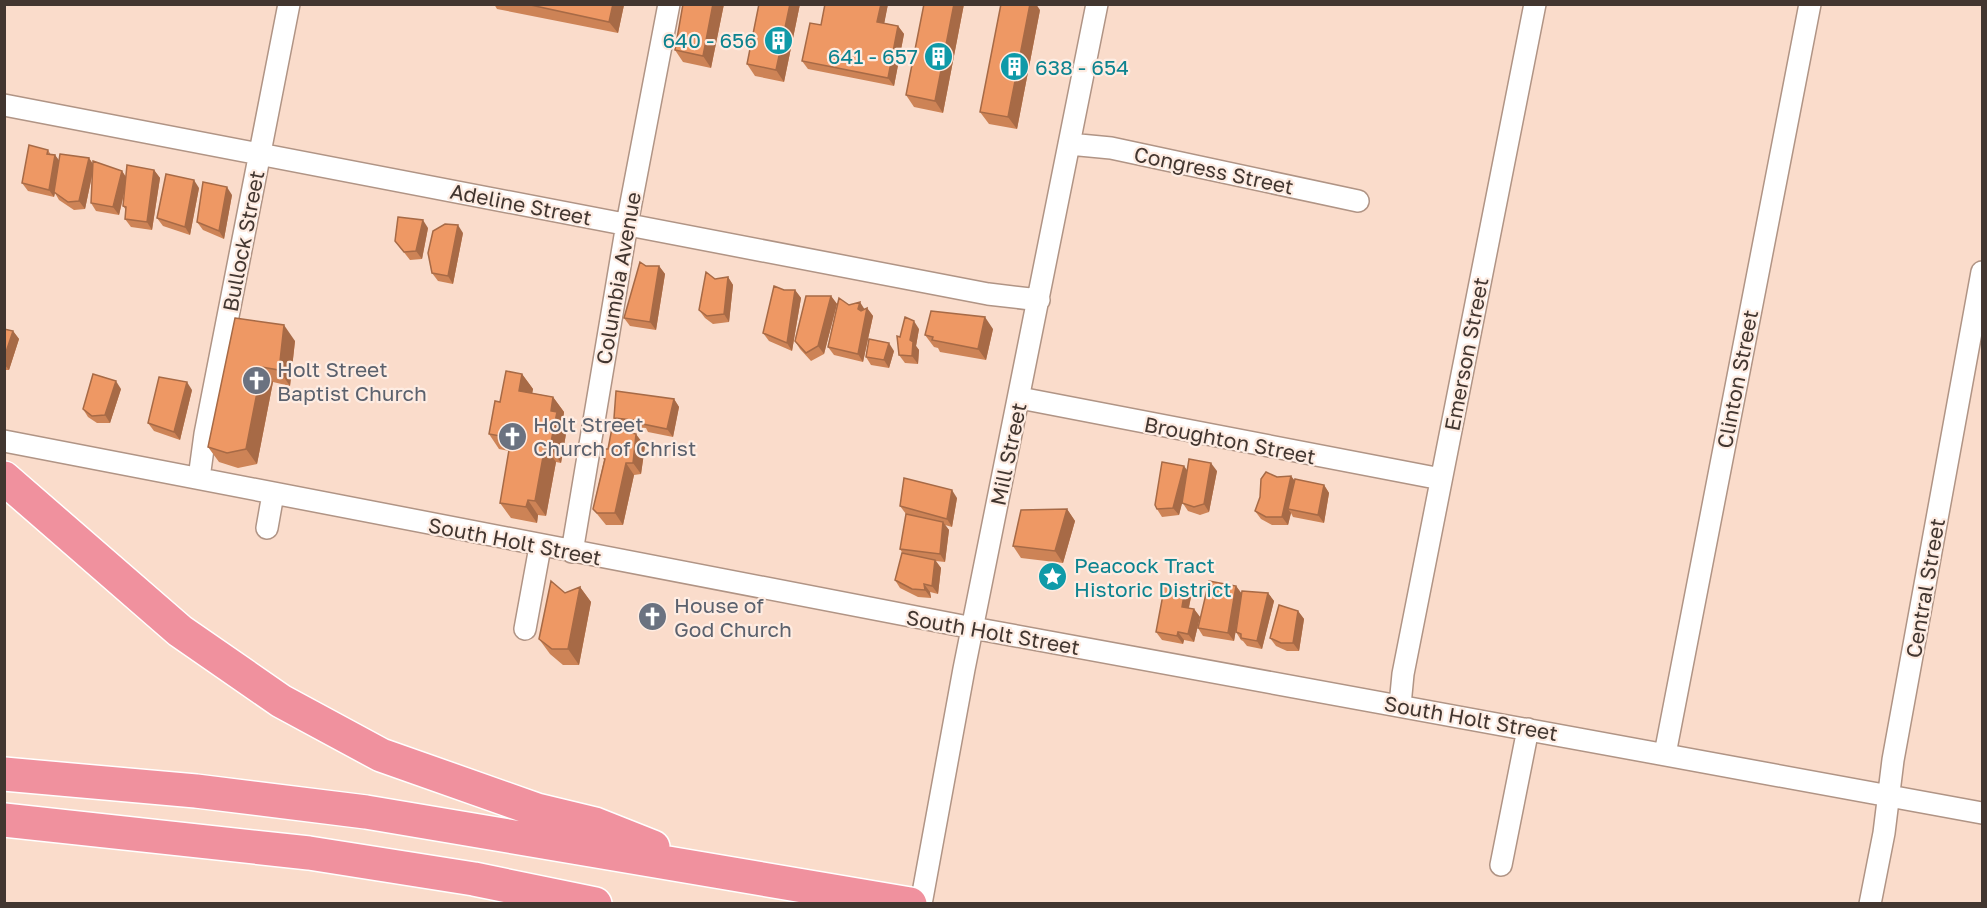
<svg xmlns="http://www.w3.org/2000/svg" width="1987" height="908" viewBox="0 0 1987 908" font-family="'Golos Text',sans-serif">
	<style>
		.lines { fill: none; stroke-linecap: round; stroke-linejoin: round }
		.street-casing { stroke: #b09485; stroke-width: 24 }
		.highway-casing { stroke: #fff; stroke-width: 36 }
		.street { stroke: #fff; stroke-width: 21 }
		.highway { stroke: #f0919e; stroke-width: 33 }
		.wall { fill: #cd8356 }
		.shaded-wall { fill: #a76a46 }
		.building { fill: #ee9864; stroke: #a76a46; stroke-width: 1.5 }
		.labels { text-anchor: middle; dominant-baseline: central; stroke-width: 4.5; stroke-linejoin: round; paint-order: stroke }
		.culture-label { font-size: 21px; fill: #0d838f; stroke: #feece2; text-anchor: end }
		.street-label { font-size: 21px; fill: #423630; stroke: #feece2 }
		.worship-label { font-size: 21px; fill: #5b616d; stroke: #feece2; text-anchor: start }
	</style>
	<rect width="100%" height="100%" fill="#fadccb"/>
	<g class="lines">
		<defs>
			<path id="street" d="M 4,105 L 988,294 L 1039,300
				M 1069,144 L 1111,148 L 1358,201
				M 1020,398 L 1441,479
				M 4,441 L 973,628 L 1982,813
				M 199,478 L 205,434 L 289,4
				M 267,528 L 273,494
				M 572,552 L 627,224 L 669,4
				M 525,629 L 540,547
				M 1400,705 L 1403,674 L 1535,4
				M 1665,754 L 1810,4
				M 1501,865 L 1528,729
				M 921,904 L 964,669 L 1097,4
				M 1870,904 L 1884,833 L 1893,760 L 1982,272"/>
			<path id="highway" d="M 4,478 L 180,631 L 281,701 L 381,755 L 537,810 L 595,824 L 653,847
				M 4,774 L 196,791 L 366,812 L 910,904
				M 4,820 L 309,853 L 474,879 L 595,904"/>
		</defs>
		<use href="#street" class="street-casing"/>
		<use href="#highway" class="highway-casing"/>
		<use href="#street" class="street"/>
		<use href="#highway" class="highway"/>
	</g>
	<path class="wall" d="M 494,4 L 623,4 L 624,5 L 618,33 L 497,9 Z
		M 683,4 L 724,4 L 711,68 L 683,62 L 675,50 Z
		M 759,4 L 800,4 L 784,82 L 755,76 L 747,64 Z
		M 825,4 L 888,4 L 884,23 L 898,26 L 904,34 L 894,86 L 808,69 L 802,61 L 821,25 Z
		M 924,4 L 964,4 L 943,113 L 914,107 L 906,95 Z
		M 1040,10 L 1017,129 L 989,124 L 980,112 Z
		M 48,150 L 51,155 L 55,155 L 59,161 L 89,158 L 93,164 L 122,171 L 126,177 L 154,170 L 160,178 L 152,230 L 131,227 L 125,219 L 126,210 L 123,206 L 125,190 L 119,215 L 96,211 L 91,203 L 92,176 L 85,209 L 74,210 L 59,200 L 55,193 L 54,197 L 28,191 L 22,183 Z
		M 199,188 L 190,235 L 163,226 L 157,218 Z
		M 232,195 L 224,239 L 203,230 L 197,222 Z
		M 428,228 L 422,259 L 410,260 L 395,241 Z
		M 463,233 L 453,284 L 438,281 L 432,273 Z
		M 646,266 L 659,266 L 665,274 L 656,330 L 630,326 L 624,318 Z
		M 728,277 L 733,285 L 729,322 L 713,324 L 705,318 L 699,310 L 715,279 Z
		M 795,290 L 801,298 L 792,351 L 769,341 L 763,333 Z
		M 831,296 L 837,304 L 824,354 L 811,361 L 800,349 L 795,341 Z
		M 849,305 L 865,309 L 867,308 L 873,316 L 863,362 L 834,355 L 828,347 Z
		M 235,318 L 295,341 L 290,386 L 273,382 L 257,464 L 238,468 L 219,462 L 208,447 Z
		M 4,329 L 13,331 L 19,339 L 9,370 L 4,370 Z
		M 919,329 L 916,346 L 919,350 L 918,364 L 905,363 L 899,355 L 900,337 Z
		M 993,329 L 986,360 L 940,352 L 938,348 L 934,347 L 925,335 Z
		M 894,351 L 889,368 L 871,365 L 866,357 Z
		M 522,374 L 533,389 L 532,393 L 553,397 L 564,412 L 563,421 L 567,428 L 561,463 L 556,462 L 546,516 L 538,515 L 537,523 L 511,518 L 500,503 L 509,451 L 499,449 L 489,434 L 500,402 Z
		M 121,389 L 110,423 L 97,423 L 88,417 L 83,409 Z
		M 192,390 L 180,440 L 154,431 L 148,423 Z
		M 674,399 L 679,407 L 673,437 L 648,432 L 646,428 L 620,426 L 614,418 Z
		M 645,446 L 641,474 L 634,475 L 623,525 L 606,525 L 593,509 L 604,460 L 601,455 L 608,449 Z
		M 1187,470 L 1217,471 L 1209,512 L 1200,515 L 1188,511 L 1182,502 L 1179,515 L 1162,517 L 1157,509 Z
		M 1291,476 L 1295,481 L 1324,485 L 1329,493 L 1324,523 L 1293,517 L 1291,513 L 1288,525 L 1272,525 L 1261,519 L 1255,511 L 1277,477 Z
		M 957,498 L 952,527 L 945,525 L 949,530 L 945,562 L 936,561 L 941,568 L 938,594 L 930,592 L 931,598 L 918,597 L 900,588 L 895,580 L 903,554 L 900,549 L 906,514 L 900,506 Z
		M 1067,509 L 1075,521 L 1063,563 L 1021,558 L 1013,546 Z
		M 1236,586 L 1241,593 L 1268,593 L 1274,601 L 1262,649 L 1247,646 L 1243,641 L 1241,640 L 1236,632 L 1238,618 L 1234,641 L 1203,636 L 1198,628 Z
		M 580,587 L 591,602 L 579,665 L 563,665 L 550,654 L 539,639 L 565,593 Z
		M 1191,597 L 1189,608 L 1194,609 L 1200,617 L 1194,642 L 1184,640 L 1183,644 L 1162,640 L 1156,632 Z
		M 1298,611 L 1304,619 L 1299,651 L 1287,651 L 1276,646 L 1270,638 Z"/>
	<path class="shaded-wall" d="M 613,4 L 624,5 L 618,33 L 609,22 Z
		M 713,4 L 724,4 L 711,68 L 703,56 Z
		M 790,4 L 800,4 L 784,82 L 776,70 Z
		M 881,4 L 888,4 L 883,30 L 877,22 Z
		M 954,4 L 964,4 L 943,113 L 935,101 Z
		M 1030,4 L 1036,4 L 1040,10 L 1017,129 L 1008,117 Z
		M 898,26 L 904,34 L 894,86 L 888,78 Z
		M 55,155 L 61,163 L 54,197 L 49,190 Z
		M 89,158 L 94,166 L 85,209 L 79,201 Z
		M 154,170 L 160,178 L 152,230 L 147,222 Z
		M 122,171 L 127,179 L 119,215 L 113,207 Z
		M 194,180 L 199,188 L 190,235 L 185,227 Z
		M 227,187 L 232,195 L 224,239 L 219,231 Z
		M 423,220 L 428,228 L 422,259 L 416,251 Z
		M 458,225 L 463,233 L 453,284 L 448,276 Z
		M 659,266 L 665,274 L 656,330 L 650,322 Z
		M 728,277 L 733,285 L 729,322 L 724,314 Z
		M 795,290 L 801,298 L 792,351 L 787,343 Z
		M 831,296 L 837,304 L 824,354 L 818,346 Z
		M 860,302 L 865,310 L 863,317 L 858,309 Z
		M 867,308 L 873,316 L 863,362 L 858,354 Z
		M 985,317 L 993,329 L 986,360 L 978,349 Z
		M 914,321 L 919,329 L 916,346 L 919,350 L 918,364 L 912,356 L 910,340 Z
		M 284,325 L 295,341 L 290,386 L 279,370 Z
		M 13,331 L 19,339 L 9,370 L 4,364 L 4,358 Z
		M 889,343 L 894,351 L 889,368 L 884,360 Z
		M 262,367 L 273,382 L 257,464 L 246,449 Z
		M 522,374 L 533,389 L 530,406 L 519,391 Z
		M 116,381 L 121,389 L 110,423 L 105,415 Z
		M 187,382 L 192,390 L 180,440 L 174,432 Z
		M 553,397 L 564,412 L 563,421 L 567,428 L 561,463 L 550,447 L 551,411 Z
		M 674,399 L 679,407 L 673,437 L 667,429 Z
		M 636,434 L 645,446 L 641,474 L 633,463 Z
		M 545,446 L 556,462 L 546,516 L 535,501 Z
		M 626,463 L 634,475 L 623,525 L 615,513 Z
		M 1211,463 L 1217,471 L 1209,512 L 1204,504 Z
		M 1184,466 L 1190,474 L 1179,515 L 1173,508 Z
		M 1291,476 L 1297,484 L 1288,509 L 1291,513 L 1288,525 L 1282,517 Z
		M 1324,485 L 1329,493 L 1324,523 L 1318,515 Z
		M 952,490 L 957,498 L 952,527 L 947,519 Z
		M 528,500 L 538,515 L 537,523 L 526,507 Z
		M 1067,509 L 1075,521 L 1063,563 L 1055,551 Z
		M 943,522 L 949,530 L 945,562 L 940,554 Z
		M 935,560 L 941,568 L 938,594 L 932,586 Z
		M 924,584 L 930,592 L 931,598 L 925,590 Z
		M 1236,586 L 1242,594 L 1234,641 L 1228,633 Z
		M 580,587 L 591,602 L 579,665 L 568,649 Z
		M 1185,589 L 1191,597 L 1187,615 L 1182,607 Z
		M 1268,593 L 1274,601 L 1262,649 L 1257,641 Z
		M 1194,609 L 1200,617 L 1194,642 L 1188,634 Z
		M 1298,611 L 1304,619 L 1299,651 L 1293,643 Z
		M 1178,632 L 1184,640 L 1183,644 L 1177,636 Z"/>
	<path class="building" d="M 526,4 L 613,4 L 609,22 Z
		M 683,4 L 713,4 L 703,56 L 675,50 Z
		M 759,4 L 790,4 L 776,70 L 747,64 Z
		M 825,4 L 881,4 L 877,22 L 898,26 L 888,78 L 802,61 L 810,23 L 821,25 Z
		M 924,4 L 954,4 L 935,101 L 906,95 Z
		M 1001,4 L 1030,4 L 1008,117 L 980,112 Z
		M 29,145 L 48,150 L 47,154 L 55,155 L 49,190 L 22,183 Z
		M 60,154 L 89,158 L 79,201 L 68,202 L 54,192 Z
		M 93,161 L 122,171 L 113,207 L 91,203 Z
		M 127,165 L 154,170 L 147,222 L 125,219 L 126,207 L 123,206 Z
		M 166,174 L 194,180 L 185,227 L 157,218 Z
		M 203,182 L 227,187 L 219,231 L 197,222 Z
		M 398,217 L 423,220 L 416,251 L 404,252 L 395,241 Z
		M 445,224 L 458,225 L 448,276 L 432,273 L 428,253 L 433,231 Z
		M 640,262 L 646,266 L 659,266 L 650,322 L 624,318 Z
		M 706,272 L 715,279 L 728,277 L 724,314 L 707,316 L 699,310 Z
		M 774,286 L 784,290 L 795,290 L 787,343 L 763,333 Z
		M 806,296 L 831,296 L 818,346 L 806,353 L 795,341 Z
		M 839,298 L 849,305 L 860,302 L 858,309 L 861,311 L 867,308 L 858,354 L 828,347 Z
		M 931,311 L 985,317 L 978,349 L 932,340 L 933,337 L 925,335 Z
		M 905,317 L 914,321 L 910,340 L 913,342 L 912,356 L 899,355 L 897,336 L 900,337 Z
		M 235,318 L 284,325 L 279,370 L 262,367 L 246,449 L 227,453 L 208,447 Z
		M 4,329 L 13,331 L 4,358 Z
		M 869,339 L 889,343 L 884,360 L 866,357 Z
		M 506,371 L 522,374 L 519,391 L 553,397 L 551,411 L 557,412 L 550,447 L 545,446 L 535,501 L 528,500 L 526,507 L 500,503 L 511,438 L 489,434 L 495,401 L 500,402 Z
		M 93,374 L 116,381 L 105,415 L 92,416 L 83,409 Z
		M 159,377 L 187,382 L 174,432 L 148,423 Z
		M 616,391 L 674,399 L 667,429 L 643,424 L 642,421 L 614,418 Z
		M 612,428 L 636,434 L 633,463 L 626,463 L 615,513 L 597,513 L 593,509 L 605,459 L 601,455 L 602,449 L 608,449 Z
		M 1189,459 L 1211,463 L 1204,504 L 1194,507 L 1182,503 Z
		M 1162,462 L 1184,466 L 1173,508 L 1157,509 L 1155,505 Z
		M 1266,472 L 1277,477 L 1291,476 L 1282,517 L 1266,517 L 1255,511 L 1260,497 L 1261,479 Z
		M 904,478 L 952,490 L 947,519 L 900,506 Z
		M 1295,479 L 1324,485 L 1318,515 L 1288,509 Z
		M 1067,509 L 1055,551 L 1013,546 L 1021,510 Z
		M 906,514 L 943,522 L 940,554 L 900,549 Z
		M 902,553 L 935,560 L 932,586 L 924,584 L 925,590 L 912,589 L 895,580 Z
		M 551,581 L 565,593 L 580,587 L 568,649 L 552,649 L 539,639 Z
		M 1209,581 L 1236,586 L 1228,633 L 1198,628 Z
		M 1165,584 L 1185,589 L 1182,607 L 1194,609 L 1188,634 L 1178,632 L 1177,636 L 1156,632 Z
		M 1242,591 L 1268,593 L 1257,641 L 1241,638 L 1241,634 L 1236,632 Z
		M 1279,605 L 1298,611 L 1293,643 L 1281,643 L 1270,638 Z"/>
	<defs>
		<symbol id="building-disc" viewBox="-11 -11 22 22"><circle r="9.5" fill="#0f9aa8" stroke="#feece2"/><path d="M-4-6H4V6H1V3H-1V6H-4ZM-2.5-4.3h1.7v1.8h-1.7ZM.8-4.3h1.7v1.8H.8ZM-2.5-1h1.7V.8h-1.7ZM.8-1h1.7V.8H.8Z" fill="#fff"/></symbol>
		<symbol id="church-disc" viewBox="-11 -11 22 22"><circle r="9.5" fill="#6b7280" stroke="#feece2"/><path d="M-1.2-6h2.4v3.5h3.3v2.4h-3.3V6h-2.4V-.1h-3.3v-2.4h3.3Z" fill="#fff"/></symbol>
		<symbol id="sight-disc" viewBox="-11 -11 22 22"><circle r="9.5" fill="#0f9aa8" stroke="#feece2"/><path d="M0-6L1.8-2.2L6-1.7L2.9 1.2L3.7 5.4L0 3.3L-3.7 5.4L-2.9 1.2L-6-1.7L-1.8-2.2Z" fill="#fff"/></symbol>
	</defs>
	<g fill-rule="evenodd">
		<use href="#building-disc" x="762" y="24" width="33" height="33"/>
		<use href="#building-disc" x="922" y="40" width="33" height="33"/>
		<use href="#building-disc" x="998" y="50" width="33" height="33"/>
		<use href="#church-disc" x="240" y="364" width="33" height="33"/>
		<use href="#church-disc" x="496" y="420" width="33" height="33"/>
		<use href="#sight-disc" x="1036" y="560" width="33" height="33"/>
		<use href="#church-disc" x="636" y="600" width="33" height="33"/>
	</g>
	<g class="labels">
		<g class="culture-label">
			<text x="757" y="40">640 - 656</text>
			<text x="918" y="56">641 - 657</text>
			<text x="1035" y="67" text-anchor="start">638 - 654</text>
			<text x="1074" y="565" text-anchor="start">Peacock Tract<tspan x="1074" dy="24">Historic District</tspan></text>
		</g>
		<g class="street-label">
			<text transform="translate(1214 170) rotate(12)">Congress Street</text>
			<text transform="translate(521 204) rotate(11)">Adeline Street</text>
			<text transform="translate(243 241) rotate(-79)">Bullock Street</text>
			<text transform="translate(618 278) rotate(-80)">Columbia Avenue</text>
			<text transform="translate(1466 354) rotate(-79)">Emerson Street</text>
			<text transform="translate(1737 379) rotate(-79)">Clinton Street</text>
			<text transform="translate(1230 440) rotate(11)">Broughton Street</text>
			<text transform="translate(1008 454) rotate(-78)">Mill Street</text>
			<text transform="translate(515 541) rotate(11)">South Holt Street</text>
			<text transform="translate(1925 588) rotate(-80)">Central Street</text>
			<text transform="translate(993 632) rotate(10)">South Holt Street</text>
			<text transform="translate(1471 718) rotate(10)">South Holt Street</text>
		</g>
		<g class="worship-label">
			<text x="277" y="369">Holt Street<tspan x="277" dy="24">Baptist Church</tspan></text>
			<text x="533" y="424">Holt Street<tspan x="533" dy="24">Church of Christ</tspan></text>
			<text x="674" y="605">House of<tspan x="674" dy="24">God Church</tspan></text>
		</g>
	</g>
	<rect width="1987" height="908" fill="none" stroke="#423630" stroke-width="12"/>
</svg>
